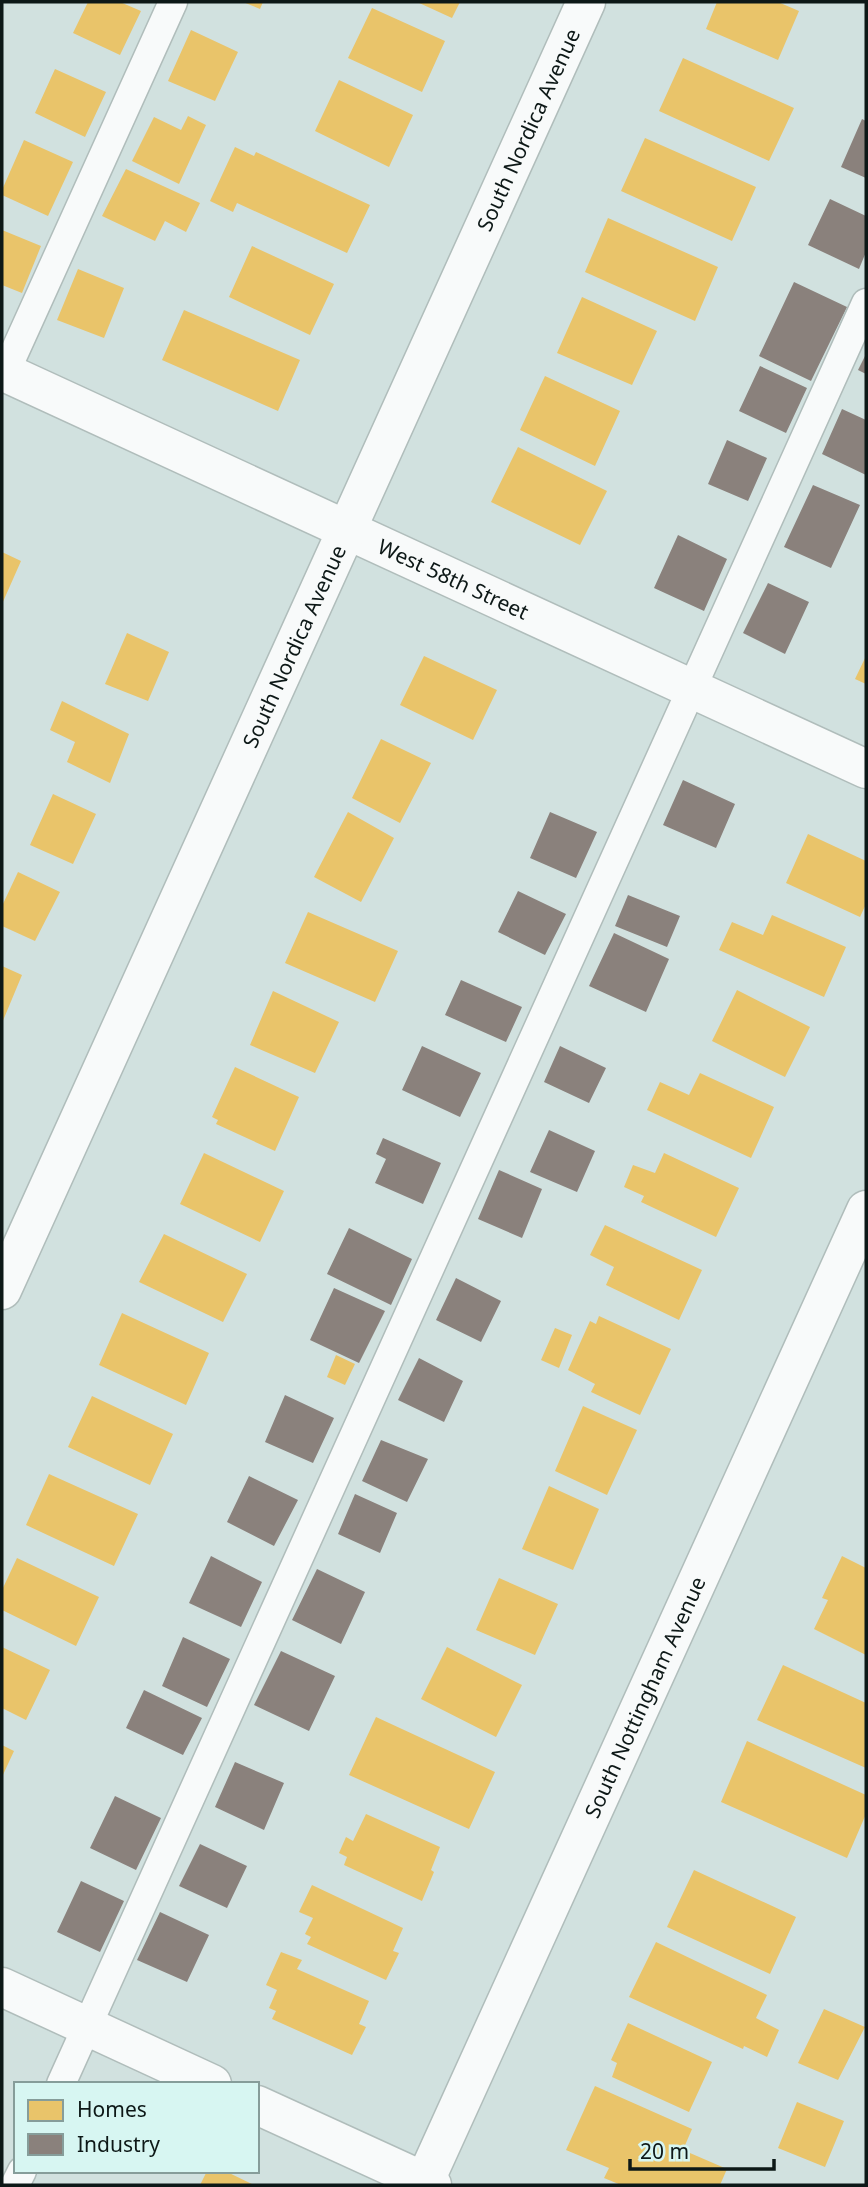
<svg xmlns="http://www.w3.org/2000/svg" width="868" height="2187" viewBox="0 0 868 2187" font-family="'Noto Sans',sans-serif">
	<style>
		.homes { fill: #e9c46a }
		.industry { fill: #8a817c }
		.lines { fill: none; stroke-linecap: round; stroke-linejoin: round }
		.service-casing { stroke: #b0bdbb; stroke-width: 31 }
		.minor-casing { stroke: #b0bdbb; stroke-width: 41 }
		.service { stroke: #f8fafa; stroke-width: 28 }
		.minor { stroke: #f8fafa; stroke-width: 38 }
		.labels { text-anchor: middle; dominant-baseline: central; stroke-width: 7; stroke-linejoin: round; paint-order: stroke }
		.street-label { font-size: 21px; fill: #0d1817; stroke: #d7f6f2 }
	</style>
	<rect width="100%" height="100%" fill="#d1e1df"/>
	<path class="homes" d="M 88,2 L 120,2 L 141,11 L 120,55 L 73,33 Z
		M 243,2 L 263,2 L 260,9 Z
		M 417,2 L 460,2 L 452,18 Z
		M 717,2 L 778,2 L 799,11 L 778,60 L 706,29 Z
		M 372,8 L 445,41 L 422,92 L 348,58 Z
		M 191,30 L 238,52 L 215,101 L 168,81 Z
		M 683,58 L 794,108 L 769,161 L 659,111 Z
		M 55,69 L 106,92 L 85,137 L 35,113 Z
		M 339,80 L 413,115 L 389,167 L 315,131 Z
		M 188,116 L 206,125 L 179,184 L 132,161 L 154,117 L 181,130 Z
		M 645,138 L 756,187 L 732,241 L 621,191 Z
		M 24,140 L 73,162 L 48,216 L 2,195 L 2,190 Z
		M 235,147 L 254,156 L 256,152 L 370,205 L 347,253 L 237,203 L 233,212 L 210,201 Z
		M 126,169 L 200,203 L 186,232 L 165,221 L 155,241 L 102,216 Z
		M 608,218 L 718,267 L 695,321 L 585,272 Z
		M 2,230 L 41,246 L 22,293 L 2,285 Z
		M 252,246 L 334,284 L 310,335 L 229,297 Z
		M 78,269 L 124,288 L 104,338 L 57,320 Z
		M 582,297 L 657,331 L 632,385 L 557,353 Z
		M 184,310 L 300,360 L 278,411 L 162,360 Z
		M 545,376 L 620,411 L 595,466 L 520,430 Z
		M 518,447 L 607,491 L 580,545 L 491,502 Z
		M 2,552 L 21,561 L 2,604 Z
		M 127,633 L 169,652 L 148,701 L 105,684 Z
		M 424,656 L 497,690 L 473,740 L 400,705 Z
		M 866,656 L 866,684 L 855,679 Z
		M 62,701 L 129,734 L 110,783 L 67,762 L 75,742 L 50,730 Z
		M 381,739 L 431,763 L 400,823 L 352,798 Z
		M 53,794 L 96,814 L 73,864 L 30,845 Z
		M 348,812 L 394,838 L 361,902 L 314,877 Z
		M 808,834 L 866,861 L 866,904 L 860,917 L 786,883 Z
		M 18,872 L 60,892 L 35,941 L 2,926 L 2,906 Z
		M 308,912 L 398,951 L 375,1002 L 285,963 Z
		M 772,915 L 846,947 L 824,997 L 719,950 L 732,922 L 763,935 Z
		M 2,966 L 22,975 L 2,1023 Z
		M 737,990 L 810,1027 L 785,1077 L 712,1041 Z
		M 273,991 L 339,1022 L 315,1073 L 250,1045 Z
		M 235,1067 L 299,1097 L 275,1151 L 216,1124 L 218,1120 L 212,1117 Z
		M 700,1073 L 774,1107 L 751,1158 L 647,1110 L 660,1082 L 689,1095 Z
		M 204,1153 L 284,1191 L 260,1242 L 180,1204 Z
		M 664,1153 L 739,1188 L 716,1237 L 641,1202 L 644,1196 L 624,1187 L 633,1165 L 655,1173 Z
		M 605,1225 L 702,1270 L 679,1320 L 606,1285 L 614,1267 L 590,1255 Z
		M 164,1234 L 247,1274 L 223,1322 L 139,1282 Z
		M 122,1313 L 209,1353 L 186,1405 L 99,1365 Z
		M 599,1316 L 671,1349 L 640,1415 L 591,1392 L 595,1384 L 568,1370 L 590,1321 L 596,1324 Z
		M 555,1328 L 572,1335 L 559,1368 L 541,1360 Z
		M 336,1355 L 355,1364 L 345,1385 L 327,1377 Z
		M 92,1396 L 173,1434 L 150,1485 L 68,1447 Z
		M 583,1406 L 637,1430 L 607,1495 L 555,1471 Z
		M 49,1474 L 138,1514 L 114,1566 L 26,1525 Z
		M 549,1486 L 599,1509 L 573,1570 L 522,1549 Z
		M 842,1556 L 866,1568 L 866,1655 L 814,1629 L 828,1600 L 822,1598 Z
		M 17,1558 L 99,1597 L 76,1646 L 2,1610 L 2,1590 Z
		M 499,1578 L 558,1604 L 535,1655 L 476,1630 Z
		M 2,1647 L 50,1670 L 26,1720 L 2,1708 Z
		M 447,1647 L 522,1685 L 496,1737 L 421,1699 Z
		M 783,1665 L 866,1703 L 866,1768 L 757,1720 Z
		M 376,1717 L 495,1772 L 469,1829 L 349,1775 Z
		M 747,1741 L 866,1795 L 866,1814 L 847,1858 L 721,1802 Z
		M 2,1745 L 14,1751 L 2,1777 Z
		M 366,1814 L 440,1847 L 431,1870 L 434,1872 L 422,1901 L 344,1865 L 347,1857 L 339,1853 L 346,1837 L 353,1841 Z
		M 694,1870 L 796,1917 L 770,1974 L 667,1927 Z
		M 312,1885 L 403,1928 L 393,1951 L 399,1953 L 386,1980 L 307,1944 L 311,1937 L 305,1934 L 313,1918 L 299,1912 Z
		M 656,1942 L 767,1995 L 756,2018 L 779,2030 L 767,2057 L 744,2046 L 743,2049 L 629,1997 Z
		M 281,1952 L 302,1960 L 297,1969 L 369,2001 L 359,2024 L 366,2027 L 352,2055 L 272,2019 L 276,2011 L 269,2008 L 277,1990 L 266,1985 Z
		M 824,2009 L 865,2027 L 838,2080 L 798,2063 Z
		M 628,2023 L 712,2062 L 689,2112 L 612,2077 L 617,2063 L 611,2060 Z
		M 595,2086 L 692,2129 L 683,2150 L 727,2169 L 720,2185 L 621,2185 L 604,2178 L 609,2168 L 566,2150 Z
		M 797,2102 L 844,2121 L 825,2167 L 778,2148 Z
		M 207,2171 L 225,2171 L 254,2185 L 200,2185 Z"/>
	<path class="industry" d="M 862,119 L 866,121 L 866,178 L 841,167 Z
		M 830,199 L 866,216 L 866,252 L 859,269 L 808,245 Z
		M 794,282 L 847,307 L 811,381 L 759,356 Z
		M 866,354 L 866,374 L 858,370 Z
		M 760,366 L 807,388 L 786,433 L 739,411 Z
		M 842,409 L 866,420 L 866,475 L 822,454 Z
		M 727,440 L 767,458 L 748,501 L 708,484 Z
		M 813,485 L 860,505 L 831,568 L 784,547 Z
		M 678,535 L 727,559 L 704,611 L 654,588 Z
		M 768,583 L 809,602 L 785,654 L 743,633 Z
		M 683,780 L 735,804 L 716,848 L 663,825 Z
		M 550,812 L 597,832 L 576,878 L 530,858 Z
		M 518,891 L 566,914 L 545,955 L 498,932 Z
		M 628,895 L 680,916 L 667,947 L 615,926 Z
		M 614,933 L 669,959 L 646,1012 L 589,986 Z
		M 461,980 L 522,1007 L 506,1042 L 445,1015 Z
		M 422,1046 L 481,1073 L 460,1117 L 402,1090 Z
		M 560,1046 L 606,1068 L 589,1103 L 544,1082 Z
		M 549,1130 L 595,1151 L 577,1192 L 530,1172 Z
		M 383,1138 L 441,1163 L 423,1204 L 375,1183 L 386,1159 L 376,1154 Z
		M 499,1170 L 542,1189 L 522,1238 L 478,1219 Z
		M 349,1228 L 412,1259 L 391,1305 L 327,1274 Z
		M 456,1278 L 501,1301 L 481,1342 L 436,1320 Z
		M 334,1288 L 385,1311 L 359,1363 L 310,1340 Z
		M 419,1358 L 463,1381 L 444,1422 L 398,1400 Z
		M 285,1395 L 334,1418 L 313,1463 L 265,1442 Z
		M 381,1440 L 428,1459 L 407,1502 L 362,1481 Z
		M 249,1476 L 298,1500 L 274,1546 L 227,1522 Z
		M 355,1494 L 397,1513 L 380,1553 L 338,1534 Z
		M 211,1556 L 262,1582 L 241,1627 L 189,1603 Z
		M 317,1569 L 365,1592 L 341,1644 L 292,1620 Z
		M 183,1637 L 230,1659 L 207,1707 L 162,1686 Z
		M 281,1651 L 335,1676 L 309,1731 L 254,1705 Z
		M 144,1690 L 202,1718 L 183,1755 L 126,1728 Z
		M 235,1762 L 284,1783 L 264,1830 L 215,1807 Z
		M 115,1796 L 161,1818 L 136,1870 L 90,1848 Z
		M 200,1844 L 247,1866 L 227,1908 L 179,1886 Z
		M 81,1881 L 124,1901 L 100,1952 L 57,1932 Z
		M 160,1912 L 209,1935 L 187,1982 L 137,1960 Z"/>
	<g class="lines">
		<defs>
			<path id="service" d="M 5,373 L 173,2
				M 61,2084 L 866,303
				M 15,2185 L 22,2171"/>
			<g id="minor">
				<path id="s1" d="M 2,371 L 866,769"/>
				<path id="s2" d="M 2,1290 L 586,2"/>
				<path d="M 2,1987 L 212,2084"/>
				<path d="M 257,2105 L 432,2185"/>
				<path id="s3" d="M 423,2185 L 866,1210"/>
			</g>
		</defs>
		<use href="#service" class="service-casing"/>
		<use href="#minor" class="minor-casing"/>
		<use href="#service" class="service"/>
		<use href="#minor" class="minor"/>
	</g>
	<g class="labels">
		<g class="street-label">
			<text stroke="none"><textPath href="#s2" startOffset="1274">South Nordica Avenue</textPath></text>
			<text stroke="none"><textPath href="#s1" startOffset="497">West 58th Street</textPath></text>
			<text stroke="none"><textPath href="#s2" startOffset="707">South Nordica Avenue</textPath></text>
			<text stroke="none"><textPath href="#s3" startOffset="536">South Nottingham Avenue</textPath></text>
		</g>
	</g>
	<rect width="868" height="2187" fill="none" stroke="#0d1817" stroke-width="7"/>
	<rect x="14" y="2082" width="245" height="91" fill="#d7f6f2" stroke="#869d9a" stroke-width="2"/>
	<rect x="28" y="2100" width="35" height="21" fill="#e9c46a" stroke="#869d9a" stroke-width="2"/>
	<text x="77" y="2117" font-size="21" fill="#0d1817">Homes</text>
	<rect x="28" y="2134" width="35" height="21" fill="#8a817c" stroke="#869d9a" stroke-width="2"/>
	<text x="77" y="2152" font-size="21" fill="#0d1817">Industry</text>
	<path d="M630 2159v10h144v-10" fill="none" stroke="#0d1817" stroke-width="3.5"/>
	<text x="640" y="2159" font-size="21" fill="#0d1817" stroke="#d7f6f2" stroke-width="5" paint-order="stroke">20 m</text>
</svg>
